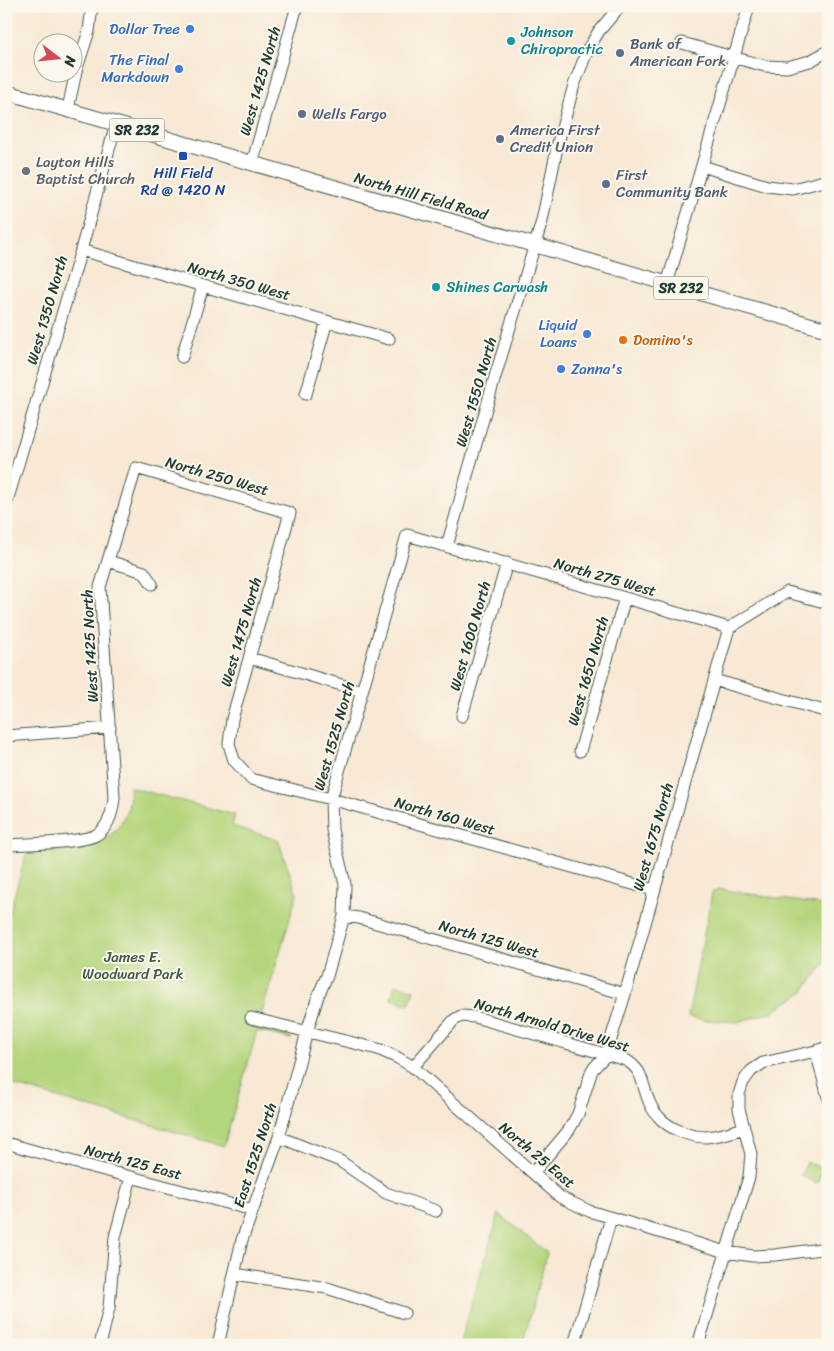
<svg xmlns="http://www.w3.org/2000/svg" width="834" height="1351" viewBox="0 0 834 1351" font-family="Sriracha,sans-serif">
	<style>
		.green { fill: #b5d57d; stroke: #6a8958 }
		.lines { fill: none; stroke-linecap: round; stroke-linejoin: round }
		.minor-casing { stroke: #40574c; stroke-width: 13 }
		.major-casing { stroke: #40574c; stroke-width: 16 }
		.minor { stroke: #fff; stroke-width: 11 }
		.major { stroke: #fff; stroke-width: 14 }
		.shop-dot { fill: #3f7fe0; stroke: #fbf7ec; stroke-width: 2 }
		.culture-dot { fill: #0f9aa8; stroke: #fbf7ec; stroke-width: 2 }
		.service-dot { fill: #5c6f8a; stroke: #fbf7ec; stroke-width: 2 }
		.transit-dot { fill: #1a4fb4; stroke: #fbf7ec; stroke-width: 2 }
		.worship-dot { fill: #6b7280; stroke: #fbf7ec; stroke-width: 2 }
		.food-dot { fill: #e8710a; stroke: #fbf7ec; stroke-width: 2 }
		.labels { text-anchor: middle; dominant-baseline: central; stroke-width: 4; stroke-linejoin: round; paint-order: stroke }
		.shield { fill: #fbf7ec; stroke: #61756b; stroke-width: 1 }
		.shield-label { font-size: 14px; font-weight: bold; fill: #1f3d34 }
		.shop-label { font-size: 15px; fill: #366cbe; stroke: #fbf7ec; text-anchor: end }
		.culture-label { font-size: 15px; fill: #0d838f; stroke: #fbf7ec; text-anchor: start }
		.service-label { font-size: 15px; fill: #4e5e75; stroke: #fbf7ec; text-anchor: start }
		.street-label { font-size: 15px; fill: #1f3d34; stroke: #fbf7ec }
		.worship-label { font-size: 15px; fill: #5b616d; stroke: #fbf7ec; text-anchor: start }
		.transit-label { font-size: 15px; fill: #164399; stroke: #fbf7ec }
		.food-label { font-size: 15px; fill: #c56008; stroke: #fbf7ec; text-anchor: start }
		.park-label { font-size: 15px; fill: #3d5b43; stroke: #fbf7ec }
	</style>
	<rect width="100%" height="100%" fill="#fbf7ec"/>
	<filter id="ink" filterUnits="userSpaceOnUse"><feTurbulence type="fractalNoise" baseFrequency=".02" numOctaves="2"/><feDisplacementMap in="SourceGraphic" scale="10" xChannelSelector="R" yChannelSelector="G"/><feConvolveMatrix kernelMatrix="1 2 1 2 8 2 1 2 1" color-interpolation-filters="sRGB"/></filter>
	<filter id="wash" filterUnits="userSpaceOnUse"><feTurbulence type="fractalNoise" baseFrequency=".0096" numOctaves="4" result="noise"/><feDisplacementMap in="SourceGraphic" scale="20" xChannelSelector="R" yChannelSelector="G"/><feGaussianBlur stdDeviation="1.12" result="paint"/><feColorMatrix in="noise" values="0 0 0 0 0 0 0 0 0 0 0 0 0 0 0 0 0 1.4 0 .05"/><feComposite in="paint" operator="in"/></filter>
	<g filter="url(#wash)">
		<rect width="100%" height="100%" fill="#f8e8d4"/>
		<path class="green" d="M 129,787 L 235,815 L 232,826 L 278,840 L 297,894 L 262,1013 L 252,1010 L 248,1026 L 292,1038 L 291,1039 L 257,1031 L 224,1146 L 6,1083 L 6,924 L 27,852 C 59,850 104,854 122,821 C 125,815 128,809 129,803 C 130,798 129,792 129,787 Z
			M 718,889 L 828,906 L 828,956 L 825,963 L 803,992 L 772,1012 L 738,1022 L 704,1020 L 688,1017 L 712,893 Z
			M 395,984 L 414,990 L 409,1005 L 391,999 Z
			M 807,1162 L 823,1169 L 817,1183 L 801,1176 Z
			M 499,1214 L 547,1253 L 522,1345 L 459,1345 Z"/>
	</g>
	<g filter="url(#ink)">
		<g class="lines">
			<defs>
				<path id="minor" d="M 682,43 L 765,66 L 787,67 L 810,61 L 828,51
					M 68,109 L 76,71 L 89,31 L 92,6
					M 252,164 L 297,6
					M 702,166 L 767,186 L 793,189 L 824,181 L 828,179
					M 81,250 L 203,286 L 389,339
					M 667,284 L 749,6
					M 182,357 L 203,286
					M 306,394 L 327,321
					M 6,505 L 81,250 L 116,124
					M 447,546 L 495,377 L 542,221 L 558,143 L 574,85 L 588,49 L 599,31 L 620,6
					M 108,561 L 144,572 L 152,584
					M 250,658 L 362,691
					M 714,680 L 828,712
					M 462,716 L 507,563
					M 6,736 L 110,728
					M 580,751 L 625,598
					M 6,845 C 25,844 82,843 96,835 C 109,827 113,811 114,797 L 100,587 L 136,468 L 290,513 L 232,719 L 229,744 L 234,760 L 251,779 L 331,799 L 654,890
					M 344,916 L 359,918 L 625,994
					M 251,1018 L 378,1049 L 398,1058 L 413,1067 L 560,1197 L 589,1211 L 726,1252 L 753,1256 L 775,1255 L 828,1248
					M 816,1051 L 828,1097
					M 413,1067 L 454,1020 L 461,1016 L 475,1017 L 626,1060 C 643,1071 641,1080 647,1096 C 649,1102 653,1111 658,1116 C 669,1129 690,1137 706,1137 C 719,1136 732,1132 744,1128
					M 279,1137 L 340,1161 L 386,1193 L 436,1211
					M 6,1143 L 77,1163 L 131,1177 L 252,1210
					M 533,1173 L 569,1130 L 578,1114 L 592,1070 L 606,1055 L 625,994 L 729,628
					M 234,1274 L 327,1288 L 404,1313
					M 100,1345 L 109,1308 L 115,1237 L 131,1177
					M 218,1345 L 242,1240 L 279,1137 L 307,1032 L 318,996 L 327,976 L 344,916 L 345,884 L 332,830 L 331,799 L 407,535 L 729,628 L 787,592 L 828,603
					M 574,1345 L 611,1218
					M 698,1345 L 749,1177 L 751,1154 L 739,1109 L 739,1094 L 743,1082 L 751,1071 L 763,1063 L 816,1051 L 828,1047"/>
				<path id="major" d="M 6,92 L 828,330"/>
			</defs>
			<use href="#minor" class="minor-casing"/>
			<use href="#major" class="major-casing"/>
			<use href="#minor" class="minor"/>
			<use href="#major" class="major"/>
		</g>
	</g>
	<g class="shop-dot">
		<circle cx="190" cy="29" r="5"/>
		<circle cx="179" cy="69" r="5"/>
		<circle cx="587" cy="334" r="5"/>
		<circle cx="561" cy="369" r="5"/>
	</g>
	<g class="culture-dot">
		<circle cx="511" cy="41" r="5"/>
		<circle cx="436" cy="287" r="5"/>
	</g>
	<g class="service-dot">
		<circle cx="620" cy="53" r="5"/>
		<circle cx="302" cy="114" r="5"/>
		<circle cx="500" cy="139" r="5"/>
		<circle cx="606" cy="184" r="5"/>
	</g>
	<rect class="transit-dot" x="178" y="151" width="10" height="10" rx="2.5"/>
	<circle class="worship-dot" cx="26" cy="171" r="5"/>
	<circle class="food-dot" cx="623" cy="340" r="5"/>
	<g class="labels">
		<g class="shield">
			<rect x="109.5" y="118.5" width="55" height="23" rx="4"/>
			<rect x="653.5" y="276.5" width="55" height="23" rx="4"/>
		</g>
		<g class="shield-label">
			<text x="137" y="130">SR 232</text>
			<text x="681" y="288">SR 232</text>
		</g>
		<g class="shop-label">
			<text x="180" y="29">Dollar Tree</text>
			<text x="169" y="60">The Final<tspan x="169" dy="17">Markdown</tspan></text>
			<text x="577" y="325">Liquid<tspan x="577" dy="17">Loans</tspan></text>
			<text x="571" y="369" text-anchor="start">Zanna's</text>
		</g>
		<g class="culture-label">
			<text x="521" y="32">Johnson<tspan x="521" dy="17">Chiropractic</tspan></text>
			<text x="446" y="287">Shines Carwash</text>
		</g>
		<g class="service-label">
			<text x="630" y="44">Bank of<tspan x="630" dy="17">American Fork</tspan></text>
			<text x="312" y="114">Wells Fargo</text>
			<text x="510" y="130">America First<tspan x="510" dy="17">Credit Union</tspan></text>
			<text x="616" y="175">First<tspan x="616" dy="17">Community Bank</tspan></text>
		</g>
		<g class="street-label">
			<text transform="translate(260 81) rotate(-74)">West 1425 North</text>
			<text transform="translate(421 196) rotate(16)">North Hill Field Road</text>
			<text transform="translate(239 281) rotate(16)">North 350 West</text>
			<text transform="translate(47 310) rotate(-74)">West 1350 North</text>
			<text transform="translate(476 392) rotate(-74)">West 1550 North</text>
			<text transform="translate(217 476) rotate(16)">North 250 West</text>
			<text transform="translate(605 577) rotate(16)">North 275 West</text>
			<text transform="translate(241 632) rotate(-74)">West 1475 North</text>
			<text transform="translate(470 636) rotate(-74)">West 1600 North</text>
			<text transform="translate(90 646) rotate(-93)">West 1425 North</text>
			<text transform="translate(588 671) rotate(-74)">West 1650 North</text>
			<text transform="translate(334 736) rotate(-74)">West 1525 North</text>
			<text transform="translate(445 816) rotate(16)">North 160 West</text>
			<text transform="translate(653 837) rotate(-74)">West 1675 North</text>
			<text transform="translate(489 939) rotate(16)">North 125 West</text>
			<text transform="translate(552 1025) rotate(16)">North Arnold Drive West</text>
			<text transform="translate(255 1155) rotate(-72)">East 1525 North</text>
			<text transform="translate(537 1155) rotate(40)">North 25 East</text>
			<text transform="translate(133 1162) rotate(15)">North 125 East</text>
		</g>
		<g class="worship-label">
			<text x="36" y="162">Layton Hills<tspan x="36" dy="17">Baptist Church</tspan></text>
		</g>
		<g class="transit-label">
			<text x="183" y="173">Hill Field<tspan x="183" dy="17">Rd @ 1420 N</tspan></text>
		</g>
		<g class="food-label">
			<text x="633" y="340">Domino's</text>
		</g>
		<g class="park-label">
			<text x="133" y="957">James E.<tspan x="133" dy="17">Woodward Park</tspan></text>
		</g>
	</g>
	<rect width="834" height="1351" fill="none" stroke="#fbf7ec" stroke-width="25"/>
	<g transform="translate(58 58) rotate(106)"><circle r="24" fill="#fbf7ec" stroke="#a3ada2"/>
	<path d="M0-4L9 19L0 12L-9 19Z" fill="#d1495b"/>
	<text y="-8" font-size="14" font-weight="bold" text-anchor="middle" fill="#1f3d34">N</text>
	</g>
</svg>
